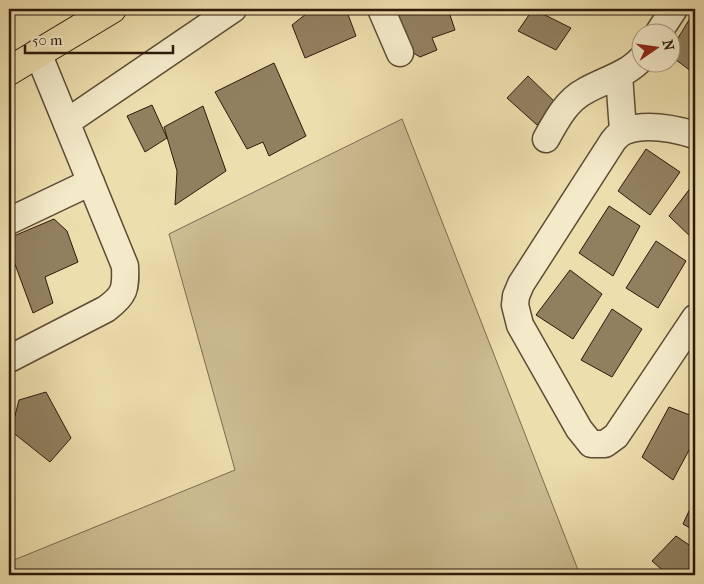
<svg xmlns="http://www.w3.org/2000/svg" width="704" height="584" viewBox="0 0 704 584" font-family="'IM FELL French Canon',serif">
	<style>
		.green { fill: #ccbd92; stroke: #7c6c4f }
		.building { fill: #918060; stroke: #2d1a0c }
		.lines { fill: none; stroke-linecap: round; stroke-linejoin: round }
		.minor-casing { stroke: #5d4b34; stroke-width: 29 }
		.major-casing { stroke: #2d1a0c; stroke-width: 30 }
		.minor { stroke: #f3eaca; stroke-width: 26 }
		.major { stroke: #eddead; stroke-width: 28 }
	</style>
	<rect width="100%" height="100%" fill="#eddead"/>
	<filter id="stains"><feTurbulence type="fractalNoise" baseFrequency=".004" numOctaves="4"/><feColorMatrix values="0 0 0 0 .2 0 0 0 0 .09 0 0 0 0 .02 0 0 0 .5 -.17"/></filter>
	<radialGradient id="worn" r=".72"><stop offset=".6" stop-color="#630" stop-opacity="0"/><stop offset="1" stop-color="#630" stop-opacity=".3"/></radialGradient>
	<path class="green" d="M 402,119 L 580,575 L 9,575 L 9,562 L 235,470 L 169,234 Z"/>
	<path class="building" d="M 304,9 L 346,9 L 356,36 L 305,58 L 292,25 L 306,14 Z
		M 405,9 L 448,9 L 455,30 L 432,38 L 437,50 L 420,57 L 410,51 L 395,12 Z
		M 533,9 L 571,28 L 556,50 L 518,31 Z
		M 695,10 L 695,74 L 672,57 L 672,48 Z
		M 274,63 L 306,136 L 269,156 L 263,142 L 247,149 L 215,92 Z
		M 528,76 L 555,102 L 537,125 L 507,98 Z
		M 152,105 L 167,138 L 145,152 L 127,116 Z
		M 203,106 L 226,171 L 175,205 L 177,171 L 164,127 Z
		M 646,149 L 680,172 L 650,215 L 618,191 Z
		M 695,182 L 695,241 L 669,216 Z
		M 609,206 L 640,226 L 613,276 L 579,253 Z
		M 54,219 L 67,231 L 78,262 L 45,277 L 53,303 L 33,313 L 9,248 L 9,238 Z
		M 656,241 L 686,261 L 658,308 L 626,288 Z
		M 570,270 L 602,294 L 573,339 L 536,315 Z
		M 612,309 L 642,329 L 612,377 L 581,360 Z
		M 46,392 L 71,438 L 50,462 L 11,431 L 19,400 Z
		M 669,407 L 695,417 L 695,439 L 673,480 L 642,457 Z
		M 695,498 L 695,531 L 683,524 Z
		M 676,536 L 695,549 L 695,575 L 668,575 L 652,561 Z"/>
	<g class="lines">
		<defs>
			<path id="minor" d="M 381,9 L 400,53
				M 659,32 L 674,9
				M 619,75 L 623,131
				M 67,122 L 233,9
				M 695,135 C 675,129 646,123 625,131 C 620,133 616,137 613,141 L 521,284 L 516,296 L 515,305 L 520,325 L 579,429 L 591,444 L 605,444 L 616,436 L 695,318
				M 546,139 C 556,121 566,101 585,91 C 604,80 627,75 642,58
				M 9,221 L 91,182
				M 9,359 L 106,309 C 125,295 126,289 125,266 L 38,53"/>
			<path id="major" d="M 9,71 L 112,9"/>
		</defs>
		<use href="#minor" class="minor-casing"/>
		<use href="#major" class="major-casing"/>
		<use href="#minor" class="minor"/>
		<use href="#major" class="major"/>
	</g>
	<rect width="704" height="584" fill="none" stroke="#eddead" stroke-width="30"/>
	<rect x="10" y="10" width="684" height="564" fill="none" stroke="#2d1a0c" stroke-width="2.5"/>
	<rect x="15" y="15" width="674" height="554" fill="none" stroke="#2d1a0c"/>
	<g transform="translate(656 48) rotate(77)"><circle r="24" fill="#f3eaca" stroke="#a4977e"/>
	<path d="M0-4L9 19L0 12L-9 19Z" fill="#8f2418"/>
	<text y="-8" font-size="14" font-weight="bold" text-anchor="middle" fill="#2d1a0c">N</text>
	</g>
	<path d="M25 45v8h148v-8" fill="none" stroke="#2d1a0c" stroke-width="2.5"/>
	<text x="32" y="45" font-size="15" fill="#2d1a0c" stroke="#f3eaca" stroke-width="4" paint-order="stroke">50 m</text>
	<rect width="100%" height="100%" filter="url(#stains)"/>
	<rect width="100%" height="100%" fill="url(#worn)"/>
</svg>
